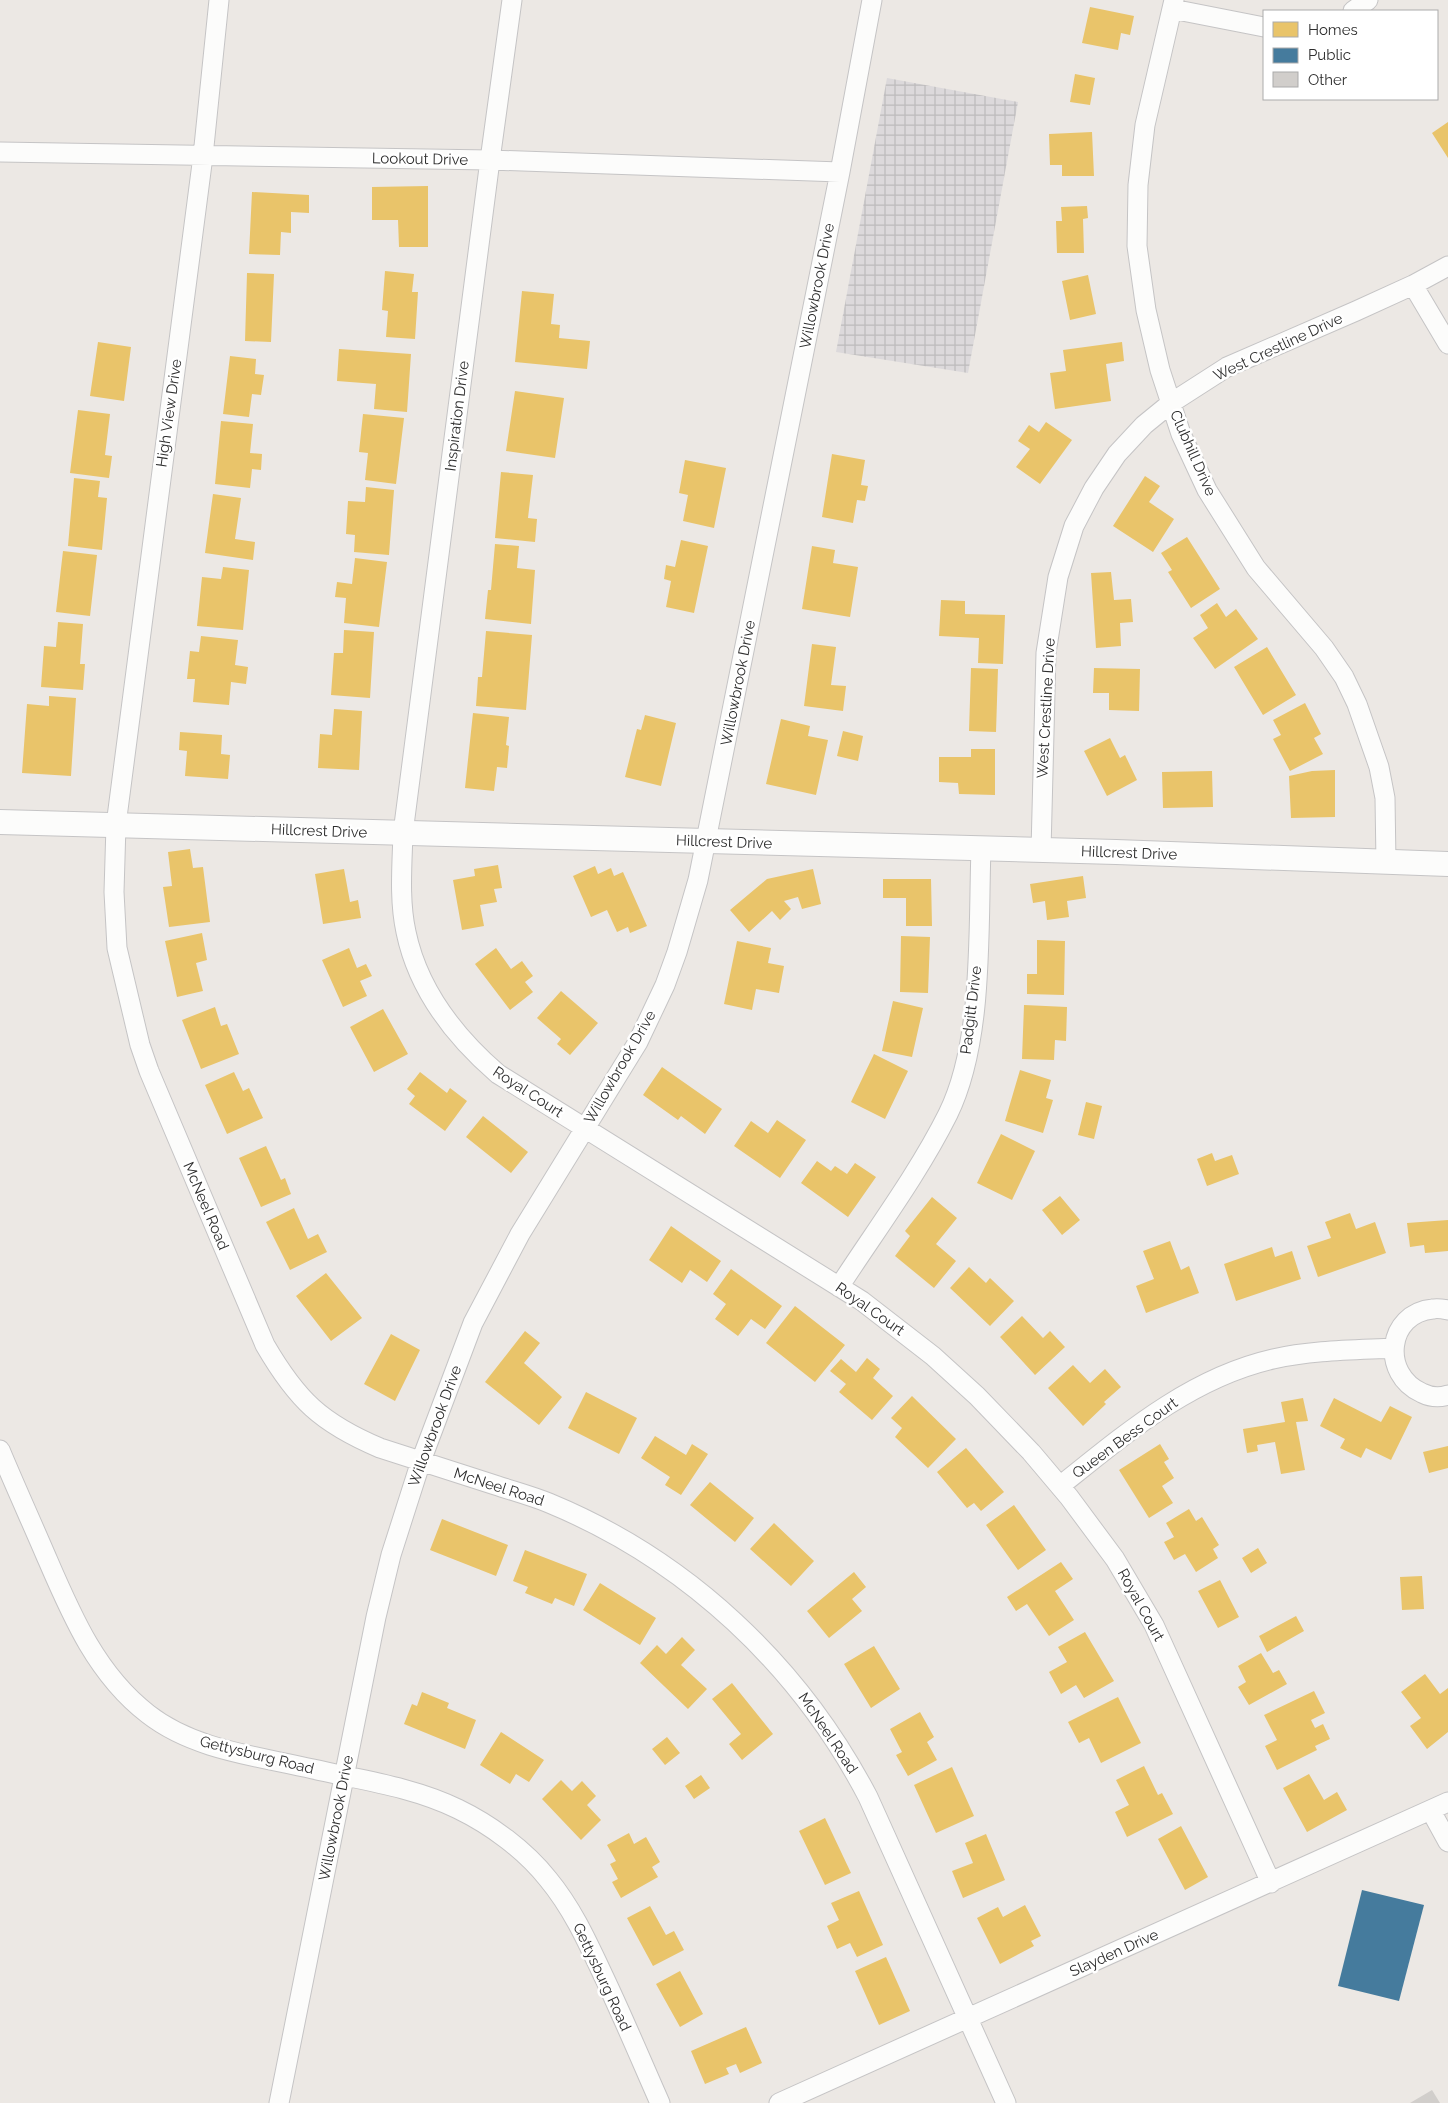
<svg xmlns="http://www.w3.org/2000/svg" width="1448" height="2103" viewBox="0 0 1448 2103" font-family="Raleway,sans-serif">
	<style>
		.industrial { fill: url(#industrial-grid) }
		.homes { fill: #e9c46a }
		.public { fill: #457b9d }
		.building { fill: #d1cecb }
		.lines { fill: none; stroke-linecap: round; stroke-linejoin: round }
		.minor-casing { stroke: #c5c4c5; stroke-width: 21 }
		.tertiary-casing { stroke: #c5c4c5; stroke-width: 26 }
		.minor { stroke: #fcfcfb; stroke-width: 19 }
		.tertiary { stroke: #fcfcfb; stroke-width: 24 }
		.labels { text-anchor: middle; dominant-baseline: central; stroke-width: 5; stroke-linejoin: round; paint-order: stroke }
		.street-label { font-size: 15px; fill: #2e2e2e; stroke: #fff }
	</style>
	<defs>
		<pattern id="industrial-grid" width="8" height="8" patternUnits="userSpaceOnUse" patternTransform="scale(1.25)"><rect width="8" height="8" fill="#dcd9db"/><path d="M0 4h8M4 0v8" fill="none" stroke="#bdbbbc"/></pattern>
	</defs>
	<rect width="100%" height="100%" fill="#ece8e4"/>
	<path class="industrial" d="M 887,78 L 1018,102 L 968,373 L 836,352 Z"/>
	<path class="homes" d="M 1090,7 L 1134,16 L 1130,35 L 1121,33 L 1118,50 L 1082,43 Z
		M 1075,74 L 1095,78 L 1090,105 L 1070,102 Z
		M 1448,122 L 1448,158 L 1432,133 Z
		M 1092,132 L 1094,176 L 1062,176 L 1062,165 L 1050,165 L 1049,134 Z
		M 428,186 L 428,247 L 399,247 L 398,220 L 372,220 L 372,187 Z
		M 252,192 L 309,195 L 309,213 L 291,212 L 291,233 L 281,232 L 280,255 L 249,254 Z
		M 1087,206 L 1088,218 L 1083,219 L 1084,253 L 1057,253 L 1056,221 L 1062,221 L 1061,207 Z
		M 385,271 L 414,274 L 412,292 L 418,292 L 415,339 L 386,337 L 388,311 L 382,310 Z
		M 247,273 L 274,274 L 271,342 L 245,341 Z
		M 1088,275 L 1096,314 L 1070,320 L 1062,281 Z
		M 522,291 L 554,294 L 551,324 L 560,325 L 559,338 L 590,341 L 587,369 L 515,362 Z
		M 98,342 L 131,347 L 124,401 L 90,396 Z
		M 1122,342 L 1124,361 L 1106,364 L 1111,401 L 1055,409 L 1050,373 L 1066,371 L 1063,350 Z
		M 339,349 L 411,354 L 407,412 L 374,409 L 376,384 L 337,381 Z
		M 230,356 L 256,359 L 255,374 L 264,375 L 261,395 L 252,394 L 249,417 L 223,414 Z
		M 515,391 L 564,398 L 555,458 L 506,451 Z
		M 78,410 L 110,414 L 105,455 L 112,456 L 109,478 L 70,473 Z
		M 363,414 L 404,418 L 396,484 L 365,480 L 368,453 L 359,452 Z
		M 221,421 L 253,424 L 250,453 L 262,454 L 261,470 L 252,469 L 250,488 L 215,484 Z
		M 1046,422 L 1072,440 L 1040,484 L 1016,467 L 1030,449 L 1018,441 L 1029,425 L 1039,432 Z
		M 832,454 L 865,460 L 861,485 L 868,486 L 865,501 L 857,500 L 853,523 L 822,517 Z
		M 685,460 L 726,468 L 714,528 L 683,521 L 688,495 L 679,493 Z
		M 501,472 L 533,475 L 528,518 L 537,519 L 535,542 L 495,538 Z
		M 1145,476 L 1160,486 L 1149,502 L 1174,519 L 1153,552 L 1113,526 Z
		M 74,478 L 100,481 L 98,497 L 107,498 L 102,550 L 68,546 Z
		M 366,487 L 394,490 L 389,555 L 354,552 L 355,535 L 346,534 L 348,501 L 365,502 Z
		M 213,494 L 241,498 L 235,539 L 255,542 L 253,560 L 205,553 Z
		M 1187,537 L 1220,589 L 1191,608 L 1168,572 L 1172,570 L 1161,553 Z
		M 681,540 L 708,546 L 694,613 L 666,607 L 671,581 L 664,579 L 666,565 L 675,567 Z
		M 495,544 L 519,546 L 517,568 L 535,570 L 531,624 L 485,619 L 488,590 L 491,590 Z
		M 812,546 L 835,550 L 833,563 L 858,567 L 850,617 L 802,609 Z
		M 63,551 L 97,555 L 90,616 L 56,612 Z
		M 355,558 L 387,562 L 379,627 L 344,623 L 346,598 L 335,597 L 337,582 L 352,584 Z
		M 223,567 L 249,570 L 243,630 L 197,626 L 202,577 L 221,579 Z
		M 1111,572 L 1114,600 L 1131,599 L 1133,622 L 1120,623 L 1121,646 L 1096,648 L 1091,573 Z
		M 941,600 L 965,601 L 965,614 L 1005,615 L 1003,664 L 978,663 L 979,638 L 939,636 Z
		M 1217,603 L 1226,617 L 1236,609 L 1258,639 L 1215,669 L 1193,638 L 1208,628 L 1200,615 Z
		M 58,622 L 83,624 L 80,664 L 85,664 L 83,690 L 41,687 L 44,646 L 56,647 Z
		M 344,630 L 374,632 L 370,698 L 331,695 L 334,653 L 343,653 Z
		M 486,631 L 532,635 L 526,710 L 476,706 L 478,677 L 482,677 Z
		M 201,636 L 238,640 L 235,665 L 248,667 L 246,684 L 231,682 L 229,705 L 193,702 L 195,679 L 187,679 L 190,651 L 199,652 Z
		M 812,644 L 836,647 L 831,685 L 846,686 L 843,711 L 804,706 Z
		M 1267,647 L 1296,695 L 1263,715 L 1234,667 Z
		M 971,668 L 998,669 L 996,732 L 969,731 Z
		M 1094,668 L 1140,669 L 1139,711 L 1109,710 L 1109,693 L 1093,693 Z
		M 49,696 L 76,698 L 71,776 L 22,773 L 27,704 L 49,706 Z
		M 1305,703 L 1321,734 L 1314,738 L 1323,754 L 1290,771 L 1273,739 L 1281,735 L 1273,720 Z
		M 334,709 L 362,711 L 359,770 L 318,768 L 320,734 L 332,735 Z
		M 473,713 L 509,717 L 506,745 L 509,746 L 507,768 L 497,767 L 494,791 L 465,788 Z
		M 645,715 L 676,723 L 661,786 L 625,777 L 637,729 L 641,730 Z
		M 781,719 L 810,726 L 808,736 L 828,740 L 816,795 L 766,784 Z
		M 843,731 L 863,736 L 858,761 L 837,756 Z
		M 180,732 L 222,735 L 221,754 L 230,755 L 228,779 L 185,776 L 187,751 L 179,750 Z
		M 1110,738 L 1120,758 L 1125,755 L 1137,780 L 1107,796 L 1084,751 Z
		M 971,749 L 995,749 L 995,795 L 959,794 L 958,783 L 939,782 L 939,757 L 971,757 Z
		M 1335,770 L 1335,817 L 1291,818 L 1289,776 L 1312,771 Z
		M 1212,771 L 1213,807 L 1163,808 L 1162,772 Z
		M 190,849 L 193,868 L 203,867 L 210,922 L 169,927 L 163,887 L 172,886 L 168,852 Z
		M 498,865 L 502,888 L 494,889 L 497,902 L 480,905 L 484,926 L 462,930 L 453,880 L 475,876 L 474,869 Z
		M 595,866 L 598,874 L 611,868 L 614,876 L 623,872 L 647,926 L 630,933 L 628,927 L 617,932 L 607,910 L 591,917 L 573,876 Z
		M 344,869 L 350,902 L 358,900 L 361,918 L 323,924 L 315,874 Z
		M 813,869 L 821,904 L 802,909 L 798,897 L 784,901 L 791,909 L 780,920 L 772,911 L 749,932 L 730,910 L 767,879 Z
		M 1083,876 L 1086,898 L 1067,901 L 1069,917 L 1047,920 L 1045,901 L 1033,903 L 1030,884 Z
		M 883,879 L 931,879 L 932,926 L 906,926 L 906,898 L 883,898 Z
		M 202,933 L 207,960 L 196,963 L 203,991 L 177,997 L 165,941 Z
		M 901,936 L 930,937 L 928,993 L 900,992 Z
		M 1037,940 L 1065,941 L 1064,995 L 1027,994 L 1027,974 L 1037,974 Z
		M 737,941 L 771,948 L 768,963 L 784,966 L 779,993 L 756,989 L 752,1010 L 724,1004 Z
		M 349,948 L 357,968 L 366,964 L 372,976 L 360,981 L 367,996 L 343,1007 L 322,960 Z
		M 496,948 L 511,969 L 522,961 L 533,976 L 525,982 L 533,992 L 510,1010 L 475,964 Z
		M 561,991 L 598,1023 L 570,1055 L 557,1044 L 561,1039 L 537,1018 Z
		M 893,1001 L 923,1008 L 912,1057 L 882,1051 Z
		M 1024,1005 L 1067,1007 L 1066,1041 L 1055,1040 L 1054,1060 L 1022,1059 Z
		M 215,1007 L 221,1026 L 227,1024 L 239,1054 L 201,1069 L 182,1020 Z
		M 383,1009 L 408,1054 L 374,1072 L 350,1027 Z
		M 874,1054 L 908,1071 L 885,1119 L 851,1102 Z
		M 662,1067 L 722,1109 L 705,1134 L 681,1116 L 678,1120 L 643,1095 Z
		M 1020,1070 L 1051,1080 L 1046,1098 L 1053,1100 L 1043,1133 L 1005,1121 Z
		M 234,1072 L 243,1091 L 249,1088 L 263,1118 L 227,1134 L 205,1085 Z
		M 420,1072 L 447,1093 L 450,1088 L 467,1101 L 445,1131 L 409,1104 L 415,1096 L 407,1089 Z
		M 1086,1102 L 1102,1106 L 1094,1139 L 1078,1135 Z
		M 483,1116 L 528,1152 L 511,1173 L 466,1137 Z
		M 777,1120 L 806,1140 L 780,1178 L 734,1146 L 751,1121 L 768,1133 Z
		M 1001,1134 L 1035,1151 L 1012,1200 L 977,1183 Z
		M 266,1146 L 281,1180 L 285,1178 L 291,1194 L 261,1207 L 239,1158 Z
		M 1212,1153 L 1215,1161 L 1232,1155 L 1239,1174 L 1207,1186 L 1197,1159 Z
		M 817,1161 L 831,1171 L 835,1166 L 847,1174 L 855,1163 L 876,1177 L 848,1217 L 801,1183 Z
		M 1060,1196 L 1080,1220 L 1062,1235 L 1042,1210 Z
		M 932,1197 L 957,1218 L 936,1244 L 956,1261 L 934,1288 L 895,1256 L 910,1236 L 905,1231 Z
		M 294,1208 L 308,1239 L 318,1234 L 327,1252 L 290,1270 L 266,1222 Z
		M 1350,1213 L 1356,1229 L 1375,1222 L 1386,1253 L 1318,1277 L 1307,1246 L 1331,1238 L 1325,1222 Z
		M 1448,1220 L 1448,1251 L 1425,1253 L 1424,1245 L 1410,1247 L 1407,1223 Z
		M 671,1226 L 721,1261 L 707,1282 L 690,1270 L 682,1283 L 649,1260 Z
		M 1170,1241 L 1181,1270 L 1189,1266 L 1199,1293 L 1146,1313 L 1136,1286 L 1154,1279 L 1143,1251 Z
		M 1272,1247 L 1275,1257 L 1292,1251 L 1301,1279 L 1236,1301 L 1224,1264 Z
		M 969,1267 L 986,1283 L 990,1278 L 1014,1301 L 990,1326 L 950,1288 Z
		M 731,1269 L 782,1306 L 765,1329 L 751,1319 L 738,1336 L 715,1319 L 726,1304 L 713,1294 Z
		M 326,1273 L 362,1318 L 331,1341 L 296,1296 Z
		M 795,1306 L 845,1345 L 815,1382 L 766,1343 Z
		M 1022,1316 L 1043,1338 L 1050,1331 L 1065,1347 L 1035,1375 L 1000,1337 Z
		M 525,1331 L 540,1343 L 524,1363 L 562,1397 L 539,1425 L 485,1382 Z
		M 391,1334 L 420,1350 L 395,1401 L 364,1384 Z
		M 867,1358 L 880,1369 L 873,1378 L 893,1396 L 872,1420 L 839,1392 L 846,1384 L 830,1371 L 841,1359 L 856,1372 Z
		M 1073,1365 L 1090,1383 L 1105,1369 L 1121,1387 L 1104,1402 L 1106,1404 L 1083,1426 L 1048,1388 Z
		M 586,1392 L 637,1418 L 619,1454 L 568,1428 Z
		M 912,1396 L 956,1439 L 928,1468 L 895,1437 L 902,1428 L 891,1418 Z
		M 1303,1398 L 1308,1421 L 1296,1422 L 1305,1470 L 1281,1474 L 1275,1442 L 1257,1445 L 1258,1451 L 1247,1453 L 1243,1429 L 1285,1422 L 1281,1402 Z
		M 1334,1398 L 1381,1422 L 1390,1406 L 1412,1417 L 1391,1460 L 1366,1448 L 1361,1458 L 1340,1448 L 1345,1439 L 1320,1426 Z
		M 655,1436 L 686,1455 L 692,1444 L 708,1454 L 681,1495 L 665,1485 L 670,1477 L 641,1458 Z
		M 1160,1444 L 1169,1459 L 1164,1462 L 1174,1478 L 1162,1486 L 1173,1503 L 1149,1518 L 1119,1470 Z
		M 1448,1446 L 1448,1468 L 1429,1473 L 1423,1452 Z
		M 966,1448 L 1004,1492 L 981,1511 L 974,1503 L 967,1508 L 937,1472 Z
		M 710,1482 L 754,1518 L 735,1542 L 690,1505 Z
		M 1014,1505 L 1046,1550 L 1018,1570 L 986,1525 Z
		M 1189,1509 L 1196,1521 L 1202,1517 L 1219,1545 L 1213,1549 L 1218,1558 L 1196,1572 L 1185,1554 L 1174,1560 L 1164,1542 L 1174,1537 L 1166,1523 Z
		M 442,1519 L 508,1545 L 496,1576 L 430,1550 Z
		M 774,1523 L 814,1561 L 791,1586 L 750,1549 Z
		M 1258,1548 L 1267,1563 L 1251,1573 L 1242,1558 Z
		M 525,1550 L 587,1574 L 574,1606 L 555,1598 L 552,1604 L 525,1593 L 528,1587 L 513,1581 Z
		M 1061,1562 L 1073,1579 L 1055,1591 L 1074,1620 L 1049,1636 L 1027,1604 L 1016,1611 L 1007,1597 Z
		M 854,1572 L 866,1587 L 852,1599 L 862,1611 L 829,1638 L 807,1611 Z
		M 1422,1576 L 1424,1609 L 1402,1610 L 1400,1577 Z
		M 1220,1580 L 1239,1617 L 1218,1628 L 1198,1591 Z
		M 600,1583 L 656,1618 L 640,1645 L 583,1610 Z
		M 1296,1616 L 1304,1631 L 1267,1652 L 1259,1636 Z
		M 1085,1632 L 1114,1681 L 1084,1698 L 1076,1685 L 1061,1694 L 1049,1672 L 1067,1662 L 1058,1647 Z
		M 682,1637 L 695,1650 L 681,1665 L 707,1689 L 688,1709 L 640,1663 L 657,1645 L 666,1654 Z
		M 874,1646 L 900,1689 L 871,1708 L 844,1664 Z
		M 1261,1653 L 1273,1673 L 1279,1670 L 1287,1684 L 1249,1705 L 1238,1687 L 1246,1682 L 1238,1666 Z
		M 1425,1674 L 1440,1694 L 1448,1688 L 1448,1732 L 1427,1749 L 1410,1726 L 1421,1718 L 1401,1692 Z
		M 732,1683 L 773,1734 L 742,1760 L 729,1744 L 741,1734 L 712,1699 Z
		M 1314,1691 L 1325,1713 L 1311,1720 L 1315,1728 L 1323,1724 L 1330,1739 L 1315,1746 L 1317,1750 L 1277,1770 L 1265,1746 L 1277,1740 L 1264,1715 Z
		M 422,1692 L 449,1703 L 447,1708 L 476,1720 L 465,1749 L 404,1724 L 412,1704 L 417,1706 Z
		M 1118,1697 L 1141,1743 L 1101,1763 L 1089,1738 L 1079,1743 L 1068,1722 Z
		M 920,1712 L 934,1737 L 927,1742 L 937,1760 L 908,1776 L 896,1755 L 902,1752 L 890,1729 Z
		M 501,1732 L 544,1760 L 529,1782 L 516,1774 L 510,1784 L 480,1765 Z
		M 667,1737 L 680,1753 L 665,1765 L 652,1749 Z
		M 1144,1766 L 1158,1795 L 1162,1793 L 1173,1814 L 1127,1837 L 1115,1812 L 1129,1805 L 1116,1780 Z
		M 952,1767 L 974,1816 L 936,1833 L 914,1785 Z
		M 1309,1774 L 1324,1800 L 1337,1792 L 1347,1810 L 1307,1832 L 1283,1788 Z
		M 701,1775 L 710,1788 L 694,1799 L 685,1786 Z
		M 561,1780 L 572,1791 L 582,1781 L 596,1796 L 587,1805 L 601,1820 L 581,1840 L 542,1799 Z
		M 825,1818 L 851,1873 L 825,1885 L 799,1831 Z
		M 1181,1826 L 1208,1877 L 1185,1890 L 1158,1839 Z
		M 629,1833 L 634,1844 L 646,1837 L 660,1862 L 652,1867 L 658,1877 L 621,1898 L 612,1882 L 618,1879 L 610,1864 L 616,1861 L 607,1845 Z
		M 986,1834 L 1005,1880 L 963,1898 L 952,1871 L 973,1863 L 965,1843 Z
		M 859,1891 L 883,1945 L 857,1957 L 850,1943 L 837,1949 L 827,1926 L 839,1920 L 831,1903 Z
		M 1025,1905 L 1041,1936 L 1031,1941 L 1034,1946 L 1000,1964 L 977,1918 L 998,1907 L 1003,1917 Z
		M 650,1906 L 666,1935 L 674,1931 L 684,1950 L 653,1966 L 627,1918 Z
		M 886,1957 L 910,2011 L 879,2025 L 855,1971 Z
		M 680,1971 L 703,2014 L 680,2027 L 656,1984 Z
		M 746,2027 L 762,2063 L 740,2073 L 736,2064 L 726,2068 L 729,2074 L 705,2084 L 691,2051 Z"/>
	<path class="public" d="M 1362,1890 L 1424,1905 L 1399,2001 L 1338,1986 Z"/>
	<path class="building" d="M 1432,2090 L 1440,2103 L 1410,2103 Z"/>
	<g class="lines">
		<defs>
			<path id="minor" d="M 219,0 L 203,156 L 116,825 L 114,892 L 117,948 L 140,1045 L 149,1071 L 265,1345 C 297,1400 321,1423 380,1448 C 418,1460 457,1473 495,1485 C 513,1491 532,1496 549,1503 C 687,1560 799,1665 868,1797 L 1006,2103
				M 512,0 L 490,160 L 403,833 C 402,866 399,900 406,932 C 418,990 454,1036 498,1074 L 862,1301 L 933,1356 L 977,1396 L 1031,1452 L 1069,1497 L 1115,1559 L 1154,1625 L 1271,1883
				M 1174,0 L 1145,125 L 1138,185 L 1137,246 L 1146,310 L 1160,370 L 1181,434 L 1207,490 L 1256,568 L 1324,648 L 1344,677 L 1357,704 L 1379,767 L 1385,798 L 1386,863
				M 1172,9 L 1264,27
				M 1353,11 L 1368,0
				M 0,152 L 490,160 L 840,172
				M 1413,285 L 1448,344
				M 1041,851 L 1046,653 L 1058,577 L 1074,526 L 1094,488 L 1117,454 L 1144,425 L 1171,403 L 1227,367 L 1356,311 L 1413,285 L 1448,266
				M 839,1287 C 876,1230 918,1174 948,1114 C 984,1041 978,929 981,849
				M 1448,1310 C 1443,1309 1437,1308 1433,1309 C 1387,1313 1380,1374 1422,1393 C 1430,1397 1439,1398 1448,1395
				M 0,1450 C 15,1486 31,1521 46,1556 C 71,1614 96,1674 148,1714 C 194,1750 257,1756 313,1769 C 361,1780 413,1787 458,1809 C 491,1825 525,1850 548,1879 C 572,1908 587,1941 603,1975 C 623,2017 641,2060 660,2103
				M 1060,1486 C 1125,1434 1190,1378 1273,1359 C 1312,1350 1354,1350 1394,1348
				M 1431,1811 L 1448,1842
				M 279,2103 L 376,1617 L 391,1555 L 421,1461 L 473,1323 L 520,1234 L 638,1042 L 665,985 L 677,952 L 698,880 L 840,172 L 872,0
				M 779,2103 L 1448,1802"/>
			<path id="tertiary" d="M 0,822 L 1116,852 L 1448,864"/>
		</defs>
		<use href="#minor" class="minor-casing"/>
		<use href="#tertiary" class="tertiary-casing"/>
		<use href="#minor" class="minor"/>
		<use href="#tertiary" class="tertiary"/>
	</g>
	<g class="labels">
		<g class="street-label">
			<text transform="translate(420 159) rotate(1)">Lookout Drive</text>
			<text transform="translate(817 286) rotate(-79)">Willowbrook Drive</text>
			<text transform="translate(1278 347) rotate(-25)">West Crestline Drive</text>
			<text transform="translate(169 413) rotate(-82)">High View Drive</text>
			<text transform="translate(457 416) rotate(-83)">Inspiration Drive</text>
			<text transform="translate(1193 453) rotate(66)">Clubhill Drive</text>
			<text transform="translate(738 683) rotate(-79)">Willowbrook Drive</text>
			<text transform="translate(1046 708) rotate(-87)">West Crestline Drive</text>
			<text transform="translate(319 831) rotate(2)">Hillcrest Drive</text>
			<text transform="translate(724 842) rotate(2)">Hillcrest Drive</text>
			<text transform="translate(1129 853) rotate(2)">Hillcrest Drive</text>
			<text transform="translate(971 1010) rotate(-83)">Padgitt Drive</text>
			<text transform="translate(620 1067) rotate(-60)">Willowbrook Drive</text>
			<text transform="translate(528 1092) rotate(33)">Royal Court</text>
			<text transform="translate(206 1206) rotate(67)">McNeel Road</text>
			<text transform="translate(870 1309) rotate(35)">Royal Court</text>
			<text transform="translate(435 1426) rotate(-70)">Willowbrook Drive</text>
			<text transform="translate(1125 1438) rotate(-36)">Queen Bess Court</text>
			<text transform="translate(499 1487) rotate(18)">McNeel Road</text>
			<text transform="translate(1141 1605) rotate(61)">Royal Court</text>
			<text transform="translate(828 1733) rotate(56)">McNeel Road</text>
			<text transform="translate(257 1755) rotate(14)">Gettysburg Road</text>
			<text transform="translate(336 1818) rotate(-79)">Willowbrook Drive</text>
			<text transform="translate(1114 1953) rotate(-24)">Slayden Drive</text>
			<text transform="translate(602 1977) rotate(65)">Gettysburg Road</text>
		</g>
	</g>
	<rect x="1263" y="10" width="175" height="90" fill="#ffffff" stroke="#ababab"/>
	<rect x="1273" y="22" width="25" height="15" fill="#e9c46a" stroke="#ababab"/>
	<text x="1308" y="35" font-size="15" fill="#2e2e2e">Homes</text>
	<rect x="1273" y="48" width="25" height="15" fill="#457b9d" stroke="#ababab"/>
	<text x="1308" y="60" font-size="15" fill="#2e2e2e">Public</text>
	<rect x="1273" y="72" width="25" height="15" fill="#d1cecb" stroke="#ababab"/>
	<text x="1308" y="85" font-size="15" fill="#2e2e2e">Other</text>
</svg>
